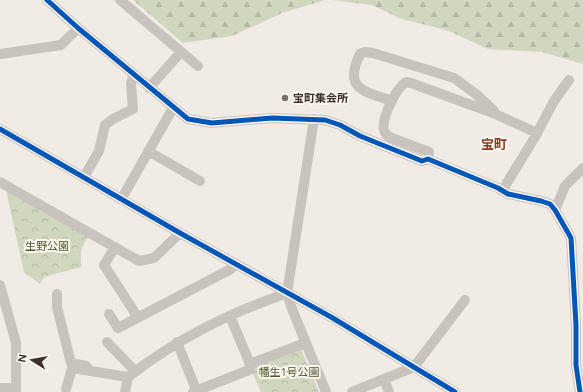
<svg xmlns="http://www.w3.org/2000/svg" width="583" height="392" viewBox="0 0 583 392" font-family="Ubuntu,'Noto Sans JP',sans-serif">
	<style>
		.forest { fill: url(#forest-firs) }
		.park { fill: url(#park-crowns) }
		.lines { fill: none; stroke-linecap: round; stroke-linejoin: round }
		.minor { stroke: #c9c3be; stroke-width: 10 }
		.cycleway-casing { stroke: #fbf5ee; stroke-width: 8 }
		.cycleway { stroke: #0057b8; stroke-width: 5 }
		.poi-dot { fill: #7a716c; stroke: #fbf5ee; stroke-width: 1.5 }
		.labels { text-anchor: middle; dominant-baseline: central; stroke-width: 4; stroke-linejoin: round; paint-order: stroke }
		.poi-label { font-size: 11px; font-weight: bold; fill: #3b302b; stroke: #fbf5ee; text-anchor: start }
		.park-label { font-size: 11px; fill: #4a5a2e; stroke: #fbf5ee }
		.quarter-label { font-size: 13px; font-weight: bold; fill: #8c3b22; stroke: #fbf5ee }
	</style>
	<defs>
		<pattern id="forest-firs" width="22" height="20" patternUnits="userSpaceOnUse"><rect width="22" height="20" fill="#d1d6bf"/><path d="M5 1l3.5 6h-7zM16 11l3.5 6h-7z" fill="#b4b8a4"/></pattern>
		<pattern id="park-crowns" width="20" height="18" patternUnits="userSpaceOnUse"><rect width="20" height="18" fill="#d1d6bf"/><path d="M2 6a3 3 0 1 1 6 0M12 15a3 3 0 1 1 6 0" fill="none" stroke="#b4b8a4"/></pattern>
	</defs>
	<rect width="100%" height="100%" fill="#f0ebe5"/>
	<path class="forest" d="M 133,0 L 325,0 L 282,13 L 232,36 L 183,43 Z
		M 332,0 L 583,0 L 583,64 L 542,52 L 488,49 L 449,31 L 399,18 L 372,5 Z"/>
	<path class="park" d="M 6,190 L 88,236 L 81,250 L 81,267 L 44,277 L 40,284 L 24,272 Z
		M 301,349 L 319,392 L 261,392 L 252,372 L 253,365 Z"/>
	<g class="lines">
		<path class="minor" d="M 47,0 L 78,28 L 188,119 L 212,123 L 272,118 L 325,120 L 340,125 L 360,136 L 422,161 L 428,159 L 498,188 L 508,194 L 541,201 L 550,204 L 555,210 L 571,238 L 576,325 L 576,365 L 580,392
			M 120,0 L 198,66
			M 0,54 L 61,45 L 78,28
			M 149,88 L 181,52
			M 392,101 C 364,91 343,90 360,54 L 365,52 L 373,53 L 454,78 L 476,94 L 494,111
			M 314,119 L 287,293 L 292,309 L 326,392
			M 0,129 L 180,233 L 331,317 L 455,392
			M 148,151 L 200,181
			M 428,159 L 429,152 L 392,138 C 388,136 385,135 384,130 C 381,119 396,88 406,82 L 411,83 L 493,113 L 537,133
			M 84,177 L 99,151 L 105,125 L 113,119 L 133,109 L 131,84 L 133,75
			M 0,182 L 139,261 L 154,258 L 180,233
			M 502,191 L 535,137 L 554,101 L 569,80
			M 122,198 L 173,108
			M 555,210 L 565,186 L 583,168
			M 115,247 L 104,265 L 137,316
			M 0,285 L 16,343 L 16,392
			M 57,294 L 57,307 L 71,363 L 86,366 L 89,370
			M 109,314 L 118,328 L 231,269 L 235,263
			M 230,316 L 250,364
			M 107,342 L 135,371
			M 177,342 L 197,392
			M 384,379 L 389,392
			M 0,388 L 16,388
			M 66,389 L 72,368 L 128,377
			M 125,392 L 128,377 C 178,338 228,314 287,293
			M 193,392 L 249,370 L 250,364 L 305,343
			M 352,392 L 414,367 L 465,300"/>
		<defs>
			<path id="cycleway" d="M 47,0 L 78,28 L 188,119 L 212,123 L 272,118 L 325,120 L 340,125 L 360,136 L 422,161 L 428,159 L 498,188 L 508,194 L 541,201 L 550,204 L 555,210 L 571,238 L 576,325 L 576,365 L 580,392
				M 0,129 L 180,233 L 331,317 L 455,392"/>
		</defs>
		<use href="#cycleway" class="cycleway-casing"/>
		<use href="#cycleway" class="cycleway"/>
	</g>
	<circle class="poi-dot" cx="285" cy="98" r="4"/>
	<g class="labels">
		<g class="poi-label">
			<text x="293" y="98">宝町集会所</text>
		</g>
		<g class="park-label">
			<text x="47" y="246">生野公園</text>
			<text x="289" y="372">幡生1号公園</text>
		</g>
		<g class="quarter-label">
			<text x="494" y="144">宝町</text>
		</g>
	</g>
	<g transform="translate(32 360) rotate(281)" stroke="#fbf5ee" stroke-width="3" paint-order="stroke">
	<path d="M0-3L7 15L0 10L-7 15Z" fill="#3b302b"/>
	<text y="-6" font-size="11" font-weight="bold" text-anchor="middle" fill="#3b302b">N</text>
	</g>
</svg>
